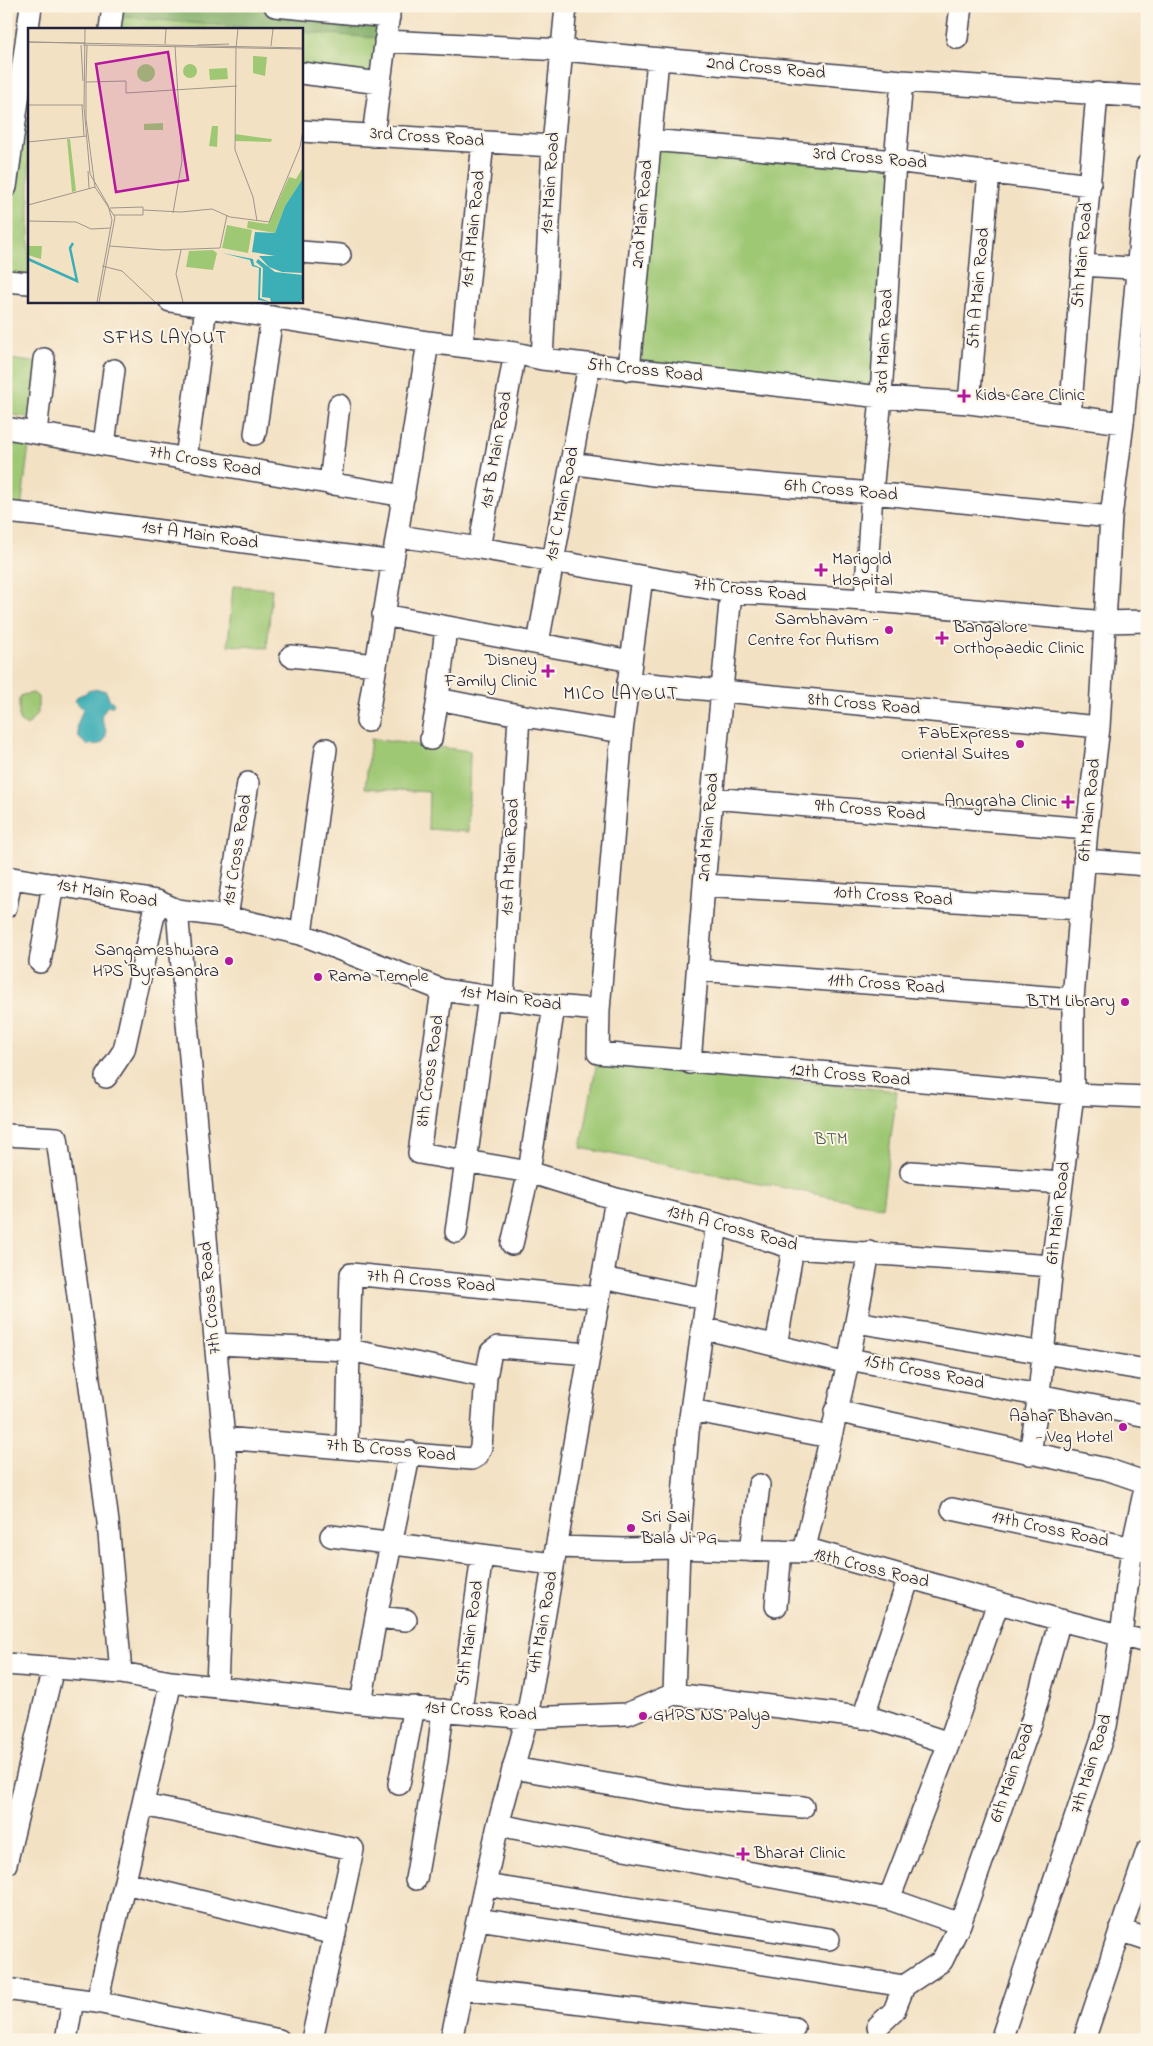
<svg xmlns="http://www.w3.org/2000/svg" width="1153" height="2046" viewBox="0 0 1153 2046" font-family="'Indie Flower',sans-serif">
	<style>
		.green { fill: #9fc874; stroke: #607558 }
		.forest { fill: #7fac66; stroke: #506750 }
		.water { fill: #3caeb5; stroke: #2f6878 }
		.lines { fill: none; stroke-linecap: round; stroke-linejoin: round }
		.minor-casing { stroke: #413f4f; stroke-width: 24 }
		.minor { stroke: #fff; stroke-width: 21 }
		.poi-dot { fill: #b5179e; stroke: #fcf5e5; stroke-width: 2 }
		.labels { text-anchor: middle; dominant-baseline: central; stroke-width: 4; stroke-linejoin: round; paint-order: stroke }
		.street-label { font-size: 18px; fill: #22223b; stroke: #fcf5e5 }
		.poi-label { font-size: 18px; fill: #22223b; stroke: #fcf5e5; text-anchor: start }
		.park-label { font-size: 18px; fill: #4e5c4f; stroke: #fcf5e5 }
		.neighbourhood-label { font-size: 19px; letter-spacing: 1px; fill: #22223b; stroke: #fcf5e5 }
		.inset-river { fill: none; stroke: #3caeb5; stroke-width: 2.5 }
		.inset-road { fill: none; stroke: #9f958d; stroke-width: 1 }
		.view { fill: #b5179e; fill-opacity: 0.15; stroke: #b5179e; stroke-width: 2.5 }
		.inset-edge { fill: none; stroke: #22223b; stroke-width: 2.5 }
	</style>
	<rect width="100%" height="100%" fill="#fcf5e5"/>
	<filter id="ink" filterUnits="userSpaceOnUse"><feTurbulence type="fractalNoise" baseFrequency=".02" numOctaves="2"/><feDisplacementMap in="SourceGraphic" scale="10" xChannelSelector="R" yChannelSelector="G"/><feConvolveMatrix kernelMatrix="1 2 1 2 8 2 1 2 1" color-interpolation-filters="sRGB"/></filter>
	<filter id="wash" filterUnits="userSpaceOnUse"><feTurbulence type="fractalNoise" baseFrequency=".0096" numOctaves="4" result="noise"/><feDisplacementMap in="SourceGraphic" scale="20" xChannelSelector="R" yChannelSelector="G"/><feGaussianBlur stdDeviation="1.12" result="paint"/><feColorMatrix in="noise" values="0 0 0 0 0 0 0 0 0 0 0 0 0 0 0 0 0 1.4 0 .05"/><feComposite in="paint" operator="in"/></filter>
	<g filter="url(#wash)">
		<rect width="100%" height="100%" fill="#f3e1c3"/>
		<path class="green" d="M 115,6 L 261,6 L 385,19 L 377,75 L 301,66 L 301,29 L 112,29 Z
			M 20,120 L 29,121 L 29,276 L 6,274 L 6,222 Z
			M 650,140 L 895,161 L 881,397 L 629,370 Z
			M 8,359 L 41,363 L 34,418 L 6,414 Z
			M 6,442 L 29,445 L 21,509 L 6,507 Z
			M 233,586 L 272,589 L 267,648 L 228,645 Z
			M 33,693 L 38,697 L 38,713 L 27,726 L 19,721 L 19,698 L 22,695 Z
			M 371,739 L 470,751 L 468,832 L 428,829 L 429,792 L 365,788 Z
			M 597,1061 L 897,1091 L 882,1207 L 581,1148 Z"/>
		<path class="forest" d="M 125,6 L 237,6 L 382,21 L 379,38 L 301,32 L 301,29 L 265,29 L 124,17 Z"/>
		<path class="water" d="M 98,689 L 106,691 L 109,699 L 114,703 L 113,706 L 107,706 L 101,716 C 104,727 111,733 101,744 L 87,745 L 79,738 L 77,726 L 83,709 L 75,701 L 78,696 L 86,693 L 87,691 Z"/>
	</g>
	<g filter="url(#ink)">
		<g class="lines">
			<defs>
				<path id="minor" d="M 275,6 L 389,17
					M 110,29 L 113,6
					M 957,38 L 961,6
					M 385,41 L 563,50 L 902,81 L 1147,97
					M 301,73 L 380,83
					M 301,131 L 553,146
					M 373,136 L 390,6
					M 650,140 L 895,161 L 1090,185
					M 6,187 L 31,6
					M 301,252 L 340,255
					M 1082,265 L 1147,269
					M 6,281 L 29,283
					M 170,301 L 428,342 L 515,353 L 542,359 L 881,397 L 969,403 L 1123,423
					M 462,346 L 483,142
					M 542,359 L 553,146 L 566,6
					M 629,370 L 658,59
					M 969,403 L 989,172
					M 1070,416 L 1097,93
					M 6,428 L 404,496
					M 36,433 L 44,359
					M 255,434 L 272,317
					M 104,444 L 114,370
					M 186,459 L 206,307
					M 571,463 L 654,475 L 872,493 L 1111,517
					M 330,484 L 339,405
					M 6,512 L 64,518 L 393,562
					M 398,536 L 479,548 L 731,592 L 865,600 L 1105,622 L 1147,621
					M 479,548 L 515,353
					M 642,577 L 622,732 L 599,1010 L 598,1053 L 1073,1094 L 1147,1097
					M 865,600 L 872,493 L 881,397 L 895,161 L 902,81
					M 383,615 L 631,661
					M 446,627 L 438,699 L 519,715
					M 538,643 L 589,365
					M 291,656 L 376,665
					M 628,682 L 1099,727
					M 367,721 L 428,342
					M 431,739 L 438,699
					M 712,798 L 1087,829
					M 1084,860 L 1147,865
					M 6,877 L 157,901 L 177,910 L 222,916 L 301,934 L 442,990 L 554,1006 L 599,1010
					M 704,885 L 1081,909
					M 6,907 L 11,878
					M 177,910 L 226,1463 L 217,1686
					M 227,917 L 248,783
					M 301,934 L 326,749
					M 40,962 L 53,884
					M 698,970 L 1073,999
					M 442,990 L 419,1153 L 529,1172 L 616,1199 L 717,1224 L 793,1248 L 1052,1266
					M 503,1000 L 519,715 L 622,732
					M 690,1063 L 704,885 L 731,592
					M 106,1077 L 124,1050 L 157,901
					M 6,1135 L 57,1138 L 108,1522 L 121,1673
					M 911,1172 L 1062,1183
					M 456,1232 L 489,997
					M 512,1244 L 529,1172 L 554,1006
					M 602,1278 L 706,1299
					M 856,1322 L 1147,1370
					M 702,1328 L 840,1361 L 849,1359 L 1147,1416
					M 216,1344 L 349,1350 L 351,1274 L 599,1298
					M 776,1346 L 793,1248
					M 691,1410 L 830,1437
					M 835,1411 L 1106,1469 L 1147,1483
					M 224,1438 L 472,1459 L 477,1456 L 481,1447 L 486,1377
					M 347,1447 L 349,1350 L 486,1377 L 491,1352 L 498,1347 L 589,1354
					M 1030,1454 L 1039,1394 L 1052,1266 L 1073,1094 L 1073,999 L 1087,829 L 1099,727 L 1111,517 L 1123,423 L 1147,165
					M 952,1509 L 1147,1551
					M 331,1536 L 553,1564
					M 558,1547 L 624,1549 L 679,1548 L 804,1552 L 815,1551 L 1060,1620 L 1147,1642
					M 751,1551 L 759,1485
					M 804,1552 L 849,1359 L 869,1252
					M 776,1606 L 781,1551
					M 376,1617 L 406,1620
					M 6,1664 L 121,1673 L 171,1682 L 361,1703 L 527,1718 L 627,1714 L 674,1694 L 875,1719 L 949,1743
					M 674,1694 L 679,1548 L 688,1432 L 717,1224
					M 361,1703 L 376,1617 L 410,1452
					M 461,1711 L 482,1555
					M 863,1718 L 909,1577
					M 513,1768 L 688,1798 L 803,1807
					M 399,1784 L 414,1707
					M 144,1805 L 353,1849 L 312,2040
					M 498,1825 L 889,1899 L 960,1924
					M 6,1864 L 53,1668
					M 416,1879 L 437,1760 L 443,1710
					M 125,1883 L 335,1934
					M 485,1885 L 829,1939
					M 889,1899 L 949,1743 L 998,1603
					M 478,1919 L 904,1986
					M 1120,1930 L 1147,1939
					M 6,1989 L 97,2002 L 279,2040
					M 462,1989 L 794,2028
					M 97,2002 L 171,1682
					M 878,2026 L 894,2011 L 904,1986 L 942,1961 L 960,1924 L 1032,1720 L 1060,1620
					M 66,2040 L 73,2000
					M 451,2040 L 498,1825 L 527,1718 L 616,1199
					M 1001,2040 L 1106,1726 L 1121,1635 L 1132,1548 L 1147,1479
					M 1084,2040 L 1147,1851"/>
			</defs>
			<use href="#minor" class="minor-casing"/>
			<use href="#minor" class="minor"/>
		</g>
	</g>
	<g class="poi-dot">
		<path d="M961.5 388.5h5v5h5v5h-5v5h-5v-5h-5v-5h5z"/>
		<path d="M818.5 562.5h5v5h5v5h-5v5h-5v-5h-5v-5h5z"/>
		<circle cx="889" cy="630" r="5"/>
		<path d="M939.5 630.5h5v5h5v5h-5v5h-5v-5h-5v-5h5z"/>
		<path d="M545.5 663.5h5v5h5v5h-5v5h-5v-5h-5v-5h5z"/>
		<circle cx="1020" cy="744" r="5"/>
		<path d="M1065.5 794.5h5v5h5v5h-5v5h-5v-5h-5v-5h5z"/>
		<circle cx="229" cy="961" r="5"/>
		<circle cx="318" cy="977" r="5"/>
		<circle cx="1125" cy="1002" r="5"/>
		<circle cx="1123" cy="1427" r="5"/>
		<circle cx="631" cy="1528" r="5"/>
		<circle cx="643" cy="1716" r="5"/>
		<path d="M740.5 1846.5h5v5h5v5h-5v5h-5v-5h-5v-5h5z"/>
	</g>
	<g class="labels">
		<g class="street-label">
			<text transform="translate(766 69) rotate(5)">2nd Cross Road</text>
			<text transform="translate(427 138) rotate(4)">3rd Cross Road</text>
			<text transform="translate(870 159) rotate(5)">3rd Cross Road</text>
			<text transform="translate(551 183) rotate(-86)">1st Main Road</text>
			<text transform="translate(643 214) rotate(-85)">2nd Main Road</text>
			<text transform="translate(474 229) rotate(-84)">1st A Main Road</text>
			<text transform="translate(1083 255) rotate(-85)">5th Main Road</text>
			<text transform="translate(979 288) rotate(-85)">5th A Main Road</text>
			<text transform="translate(885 341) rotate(-87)">3rd Main Road</text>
			<text transform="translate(645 371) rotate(6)">5th Cross Road</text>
			<text transform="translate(497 450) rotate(-80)">1st B Main Road</text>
			<text transform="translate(205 462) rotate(10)">7th Cross Road</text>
			<text transform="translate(841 491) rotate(5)">6th Cross Road</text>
			<text transform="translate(563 504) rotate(-79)">1st C Main Road</text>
			<text transform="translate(200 536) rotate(8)">1st A Main Road</text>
			<text transform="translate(750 591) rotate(6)">7th Cross Road</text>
			<text transform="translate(864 705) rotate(5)">8th Cross Road</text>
			<text transform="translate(1090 810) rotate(-84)">6th Main Road</text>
			<text transform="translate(870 811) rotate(5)">9th Cross Road</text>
			<text transform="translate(709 827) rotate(-85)">2nd Main Road</text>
			<text transform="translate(238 850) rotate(-81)">1st Cross Road</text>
			<text transform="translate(511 857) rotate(-87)">1st A Main Road</text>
			<text transform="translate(107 894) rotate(10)">1st Main Road</text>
			<text transform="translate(893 897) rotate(4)">10th Cross Road</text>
			<text transform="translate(886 985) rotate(4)">11th Cross Road</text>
			<text transform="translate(511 999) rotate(8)">1st Main Road</text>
			<text transform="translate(431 1071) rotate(-82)">8th Cross Road</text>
			<text transform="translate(850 1076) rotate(5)">12th Cross Road</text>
			<text transform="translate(1059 1213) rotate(-83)">6th Main Road</text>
			<text transform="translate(732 1229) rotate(15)">13th A Cross Road</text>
			<text transform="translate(431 1282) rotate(5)">7th A Cross Road</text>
			<text transform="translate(211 1298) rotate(-95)">7th Cross Road</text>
			<text transform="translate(924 1373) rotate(11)">15th Cross Road</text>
			<text transform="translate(391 1451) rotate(5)">7th B Cross Road</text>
			<text transform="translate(1050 1530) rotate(12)">17th Cross Road</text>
			<text transform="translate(871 1569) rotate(14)">18th Cross Road</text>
			<text transform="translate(544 1622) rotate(-80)">4th Main Road</text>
			<text transform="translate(471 1633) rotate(-82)">5th Main Road</text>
			<text transform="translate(481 1712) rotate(4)">1st Cross Road</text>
			<text transform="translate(1092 1764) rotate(-73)">7th Main Road</text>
			<text transform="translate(1013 1773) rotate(-71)">6th Main Road</text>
		</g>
		<g class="poi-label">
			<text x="975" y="396">Kids Care Clinic</text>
			<text x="832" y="560">Marigold<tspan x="832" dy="21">Hospital</tspan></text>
			<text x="879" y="620" text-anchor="end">Sambhavam -<tspan x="879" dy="21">Centre for Autism</tspan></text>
			<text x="953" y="628">Bangalore<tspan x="953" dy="21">Orthopaedic Clinic</tspan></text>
			<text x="537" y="661" text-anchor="end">Disney<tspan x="537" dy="21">Family Clinic</tspan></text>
			<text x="1010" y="734" text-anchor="end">FabExpress<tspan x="1010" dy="21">Oriental Suites</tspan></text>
			<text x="1057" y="802" text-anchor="end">Anugraha Clinic</text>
			<text x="219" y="951" text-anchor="end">Sangameshwara<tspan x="219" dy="21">HPS Byrasandra</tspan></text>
			<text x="328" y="977">Rama Temple</text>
			<text x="1115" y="1002" text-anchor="end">BTM Library</text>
			<text x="1113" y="1417" text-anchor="end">Aahar Bhavan<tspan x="1113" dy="21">- Veg Hotel</tspan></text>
			<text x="641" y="1518">Sri Sai<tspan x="641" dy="21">Bala Ji PG</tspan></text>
			<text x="653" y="1716">GHPS NS Palya</text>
			<text x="754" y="1854">Bharat Clinic</text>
		</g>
		<g class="park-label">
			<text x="831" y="1140">BTM</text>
		</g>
		<g class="neighbourhood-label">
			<text x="165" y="338">SFHS LAYOUT</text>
			<text x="621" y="694">MICO LAYOUT</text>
		</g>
	</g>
	<g transform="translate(28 28)">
		<rect width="275" height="275" fill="#f3e1c3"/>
		<path d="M 225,28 L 239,29 L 237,48 L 225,45 ZM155 43a7 7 0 1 1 14 0a7 7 0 1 1-14 0ZM109 45a9 9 0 1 1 18 0a9 9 0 1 1-18 0ZM 199,40 L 200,51 L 182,52 L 181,41 ZM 135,95 L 135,102 L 116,102 L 116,96 ZM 184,98 L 190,98 L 189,119 L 181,118 ZM 207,106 L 235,110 L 244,111 L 243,114 L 207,113 ZM 39,111 L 42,111 L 48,163 L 44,164 ZM 275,139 L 275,150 L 257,178 L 247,205 L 219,200 L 220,193 L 240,196 L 261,149 L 268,151 ZM 199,197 L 224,202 L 220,225 L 194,220 ZM 0,218 L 14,218 L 13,231 L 0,227 ZM 185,222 L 189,225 L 185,242 L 158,239 L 161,223 Z" fill="#9fc874"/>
		<path d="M 275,150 L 275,245 L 254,244 L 241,239 L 231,228 L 247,228 L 224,224 L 227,204 L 247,205 L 257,178 ZM 194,225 L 225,231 L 226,237 L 233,240 L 232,270 L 242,274 L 230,272 L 231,240 L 224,238 L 222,232 ZM 230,231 L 247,244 L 275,247 L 275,270 L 272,274 L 243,274 L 242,270 L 234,269 L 235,240 L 228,234 Z" fill="#3caeb5"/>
		<path class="inset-river" d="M 0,231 L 49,253 L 42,220 L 45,215"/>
		<path class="inset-road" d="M 57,1 L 56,79 L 62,146 L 80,177 L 84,192 L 69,274M 0,14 L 57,15M 0,14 L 275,20M 137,16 L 138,1M 53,17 L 55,53M 55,17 L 275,21M 169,17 L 201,16M 243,18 L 245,1M 208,20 L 207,122 L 225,169 L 229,193M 208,20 L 210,1M 58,53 L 59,17M 58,54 L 98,53 L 98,65 L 209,58M 0,77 L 55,77M 54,77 L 56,108M 0,114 L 59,108M 60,143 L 61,160M 67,159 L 87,189 L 71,274M 0,177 L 67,159 L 58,91 L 58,53M 82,180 L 115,179 L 115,187 L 85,187M 115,182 L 153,184 L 184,181 L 202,189 L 241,194 L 272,119 L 275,102M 145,185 L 154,133 L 147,18M 0,193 L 48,194 L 63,201 L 83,200M 81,218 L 136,222 L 192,220 L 199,187M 153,222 L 148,246 L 155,274M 74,238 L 94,243 L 127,274"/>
		<path class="view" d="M 140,24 L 160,152 L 88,164 L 68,36 Z"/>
		<rect width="275" height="275" class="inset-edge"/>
	</g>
	<rect width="1153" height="2046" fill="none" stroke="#fcf5e5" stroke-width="25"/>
</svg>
